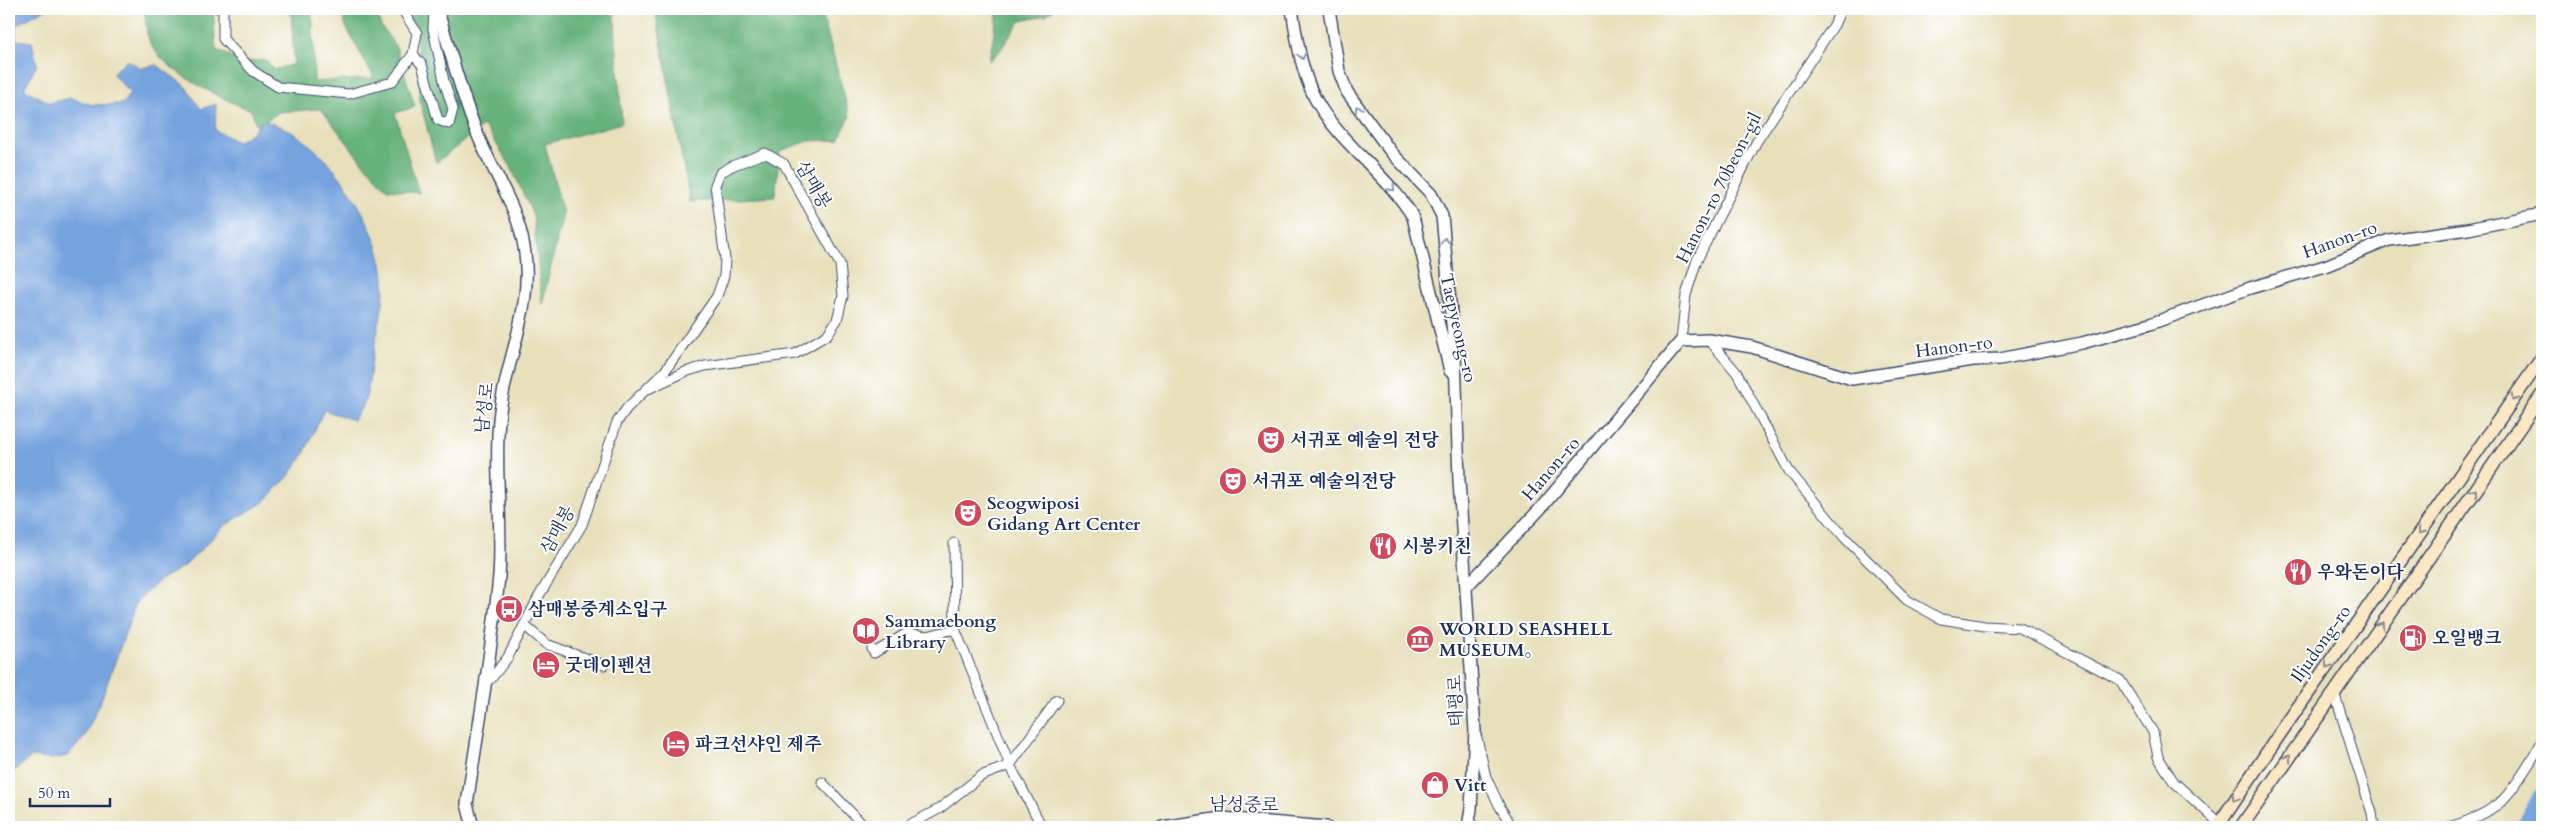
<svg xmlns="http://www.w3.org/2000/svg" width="2551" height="836" viewBox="0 0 2551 836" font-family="Cardo,'Noto Serif KR',serif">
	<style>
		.forest { fill: #66b27b; stroke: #40706c }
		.water { fill: #75a3de; stroke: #48699e }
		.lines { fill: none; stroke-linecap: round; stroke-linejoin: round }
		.river { stroke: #75a3de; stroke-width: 19 }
		.minor-casing { stroke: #3a4a6c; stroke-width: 11 }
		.tertiary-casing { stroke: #3a4a6c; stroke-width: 14 }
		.secondary-casing { stroke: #3a4a6c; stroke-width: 15 }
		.minor { stroke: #fff; stroke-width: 9 }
		.tertiary { stroke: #fff; stroke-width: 11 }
		.secondary { stroke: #fae7c3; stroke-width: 12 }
		.oneway { stroke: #8d97ae }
		.oneway2 { stroke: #8a8b90 }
		.labels { text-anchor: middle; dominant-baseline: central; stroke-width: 4; stroke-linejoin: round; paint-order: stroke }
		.street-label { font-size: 18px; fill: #1b2f5e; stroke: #fff }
		.poi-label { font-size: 18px; font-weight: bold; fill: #1b2f5e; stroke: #fff; text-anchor: start }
	</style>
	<rect width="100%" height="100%" fill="#fff"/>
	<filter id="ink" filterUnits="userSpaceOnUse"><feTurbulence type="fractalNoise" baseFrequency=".02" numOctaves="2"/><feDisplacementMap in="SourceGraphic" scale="10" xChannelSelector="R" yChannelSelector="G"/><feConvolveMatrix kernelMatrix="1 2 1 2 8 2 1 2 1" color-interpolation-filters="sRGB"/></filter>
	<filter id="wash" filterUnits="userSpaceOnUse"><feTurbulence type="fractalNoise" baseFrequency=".0096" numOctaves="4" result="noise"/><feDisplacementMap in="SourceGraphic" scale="20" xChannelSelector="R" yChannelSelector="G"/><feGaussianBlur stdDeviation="1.12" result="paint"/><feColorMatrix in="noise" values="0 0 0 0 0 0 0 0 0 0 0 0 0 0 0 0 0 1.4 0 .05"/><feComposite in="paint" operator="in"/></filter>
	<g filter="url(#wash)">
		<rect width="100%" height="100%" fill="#e8e0bb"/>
		<path class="forest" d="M 144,9 L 213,9 L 216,50 L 245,62 L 266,60 L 274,70 L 294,64 L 291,9 L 310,9 L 313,23 L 314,82 L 374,78 L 346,27 L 340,9 L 375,9 L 381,26 L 396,47 L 415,107 L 395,113 L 419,193 L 387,189 L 362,162 L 321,109 L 279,112 L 257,127 L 251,110 C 222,100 164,71 150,43 C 146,34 146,19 144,9 Z
			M 404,9 L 614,9 L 622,123 L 545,144 L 563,214 L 542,305 L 533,215 L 510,165 L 484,125 L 436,163 L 420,101 L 417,38 Z
			M 655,9 L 821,9 L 850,117 L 838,140 L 809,141 L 780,151 L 775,197 L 690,202 Z
			M 998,9 L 1054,9 L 1046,15 L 1021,20 L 999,52 L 989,61 Z"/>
		<path class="water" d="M 9,9 L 46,9 L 16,25 L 16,40 L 32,42 L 37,65 L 24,89 L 50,103 L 70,98 L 93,105 L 123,104 L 130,93 L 112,73 L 127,60 L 141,68 L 157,65 L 185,86 L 201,109 L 216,104 L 215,130 L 237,142 L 253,132 L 263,121 C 320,132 371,211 382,264 C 389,294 377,330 372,359 C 370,373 369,388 365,401 C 363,407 357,414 353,420 L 324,410 L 303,456 L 288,477 L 264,502 L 224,526 L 187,564 L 160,580 L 137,601 L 100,703 L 84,738 L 67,756 L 53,759 L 31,757 L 9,775 Z"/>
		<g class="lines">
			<path class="river" d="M 2524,827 L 2542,798"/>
		</g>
	</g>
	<g filter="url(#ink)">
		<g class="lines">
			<defs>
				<path id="minor" d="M 220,9 L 223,11 L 223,39 L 253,71 L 278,87 L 349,94 L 392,82 L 413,54 L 417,33 L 402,9
					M 413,54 L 422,65 L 438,120 L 449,124 L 453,109 L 444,81 L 433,29 L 434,9
					M 1709,340 L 1737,373 L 1789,471 L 1844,537 L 1907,600 L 1941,619 L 1985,626 L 2020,628 L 2120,680 L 2153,732 L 2158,757 L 2174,782 L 2219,823
					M 1681,341 L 1686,295 L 1697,260 L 1757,141 L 1834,25 L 1841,9
					M 954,543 L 955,629 L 1010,765 L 1042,827
					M 524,625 L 546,644 L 604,665
					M 872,649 L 874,653 L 907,633 L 927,636 L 955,629
					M 485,678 L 491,679 L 508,657 L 539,596 L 582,525 L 617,422 L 627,408 L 665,371 L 717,296 L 724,276 L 725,259 L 715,185 L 720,173 L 732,166 L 765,153 L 784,164 L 840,264 L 843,296 L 837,320 L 827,335 L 795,354 L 705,366 L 685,372 L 648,389
					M 2334,692 L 2372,813 L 2374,827
					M 1477,738 L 1486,777 L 1499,805 L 1512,827
					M 822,782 L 865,827
					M 905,827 L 939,809 L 981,776 L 1010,765 L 1057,700
					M 2448,827 C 2465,823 2483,815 2497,805 C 2511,795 2534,757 2542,741"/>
				<path id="tertiary" d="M 437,9 C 451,51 461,96 479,138 C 494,174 518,208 524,247 C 535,308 504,361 499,420 C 494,472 503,525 499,576 C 492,652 478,728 467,804 L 473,827
					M 1292,9 C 1297,41 1302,79 1320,107 C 1345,147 1388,176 1413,217 L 1450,371
					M 1329,9 L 1339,71 L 1347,92 L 1391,152 L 1431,194 L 1442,216 L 1455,355 L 1459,480 L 1475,731 L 1471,809 L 1468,827
					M 1468,585 L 1540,509 L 1681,341 L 1709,340 L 1752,347 L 1852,379 L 1973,360 L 2000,359 L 2082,343 L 2150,324 L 2250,288 L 2325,266 L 2389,240 L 2468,229 L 2542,214
					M 1162,827 L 1222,818 L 1326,827"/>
				<path id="secondary" d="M 2217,827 L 2281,732 L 2542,358
					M 2241,827 L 2542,395"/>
			</defs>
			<use href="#minor" class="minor-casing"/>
			<use href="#tertiary" class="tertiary-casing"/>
			<use href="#secondary" class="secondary-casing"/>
			<use href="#minor" class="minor"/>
			<use href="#tertiary" class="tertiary"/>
			<use href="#secondary" class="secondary"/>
		</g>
		<defs><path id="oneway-chevron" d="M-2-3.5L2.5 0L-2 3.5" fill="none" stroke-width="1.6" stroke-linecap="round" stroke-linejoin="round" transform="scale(1.25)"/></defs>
		<g class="oneway">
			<use href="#oneway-chevron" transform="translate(1302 56) rotate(77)"/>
			<use href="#oneway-chevron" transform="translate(1358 109) rotate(-123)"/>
			<use href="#oneway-chevron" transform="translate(1392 188) rotate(47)"/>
			<use href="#oneway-chevron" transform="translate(1445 241) rotate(-94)"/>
		</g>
		<g class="oneway2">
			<use href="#oneway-chevron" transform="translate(2514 398) rotate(125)"/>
			<use href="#oneway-chevron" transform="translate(2474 492) rotate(-55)"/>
			<use href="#oneway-chevron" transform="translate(2421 531) rotate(125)"/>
			<use href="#oneway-chevron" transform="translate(2381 625) rotate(-55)"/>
			<use href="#oneway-chevron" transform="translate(2328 665) rotate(125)"/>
			<use href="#oneway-chevron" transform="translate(2288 758) rotate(-55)"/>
			<use href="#oneway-chevron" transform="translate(2235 798) rotate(124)"/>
		</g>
	</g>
	<defs>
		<symbol id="theatre-disc" viewBox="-11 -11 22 22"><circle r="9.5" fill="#d1495b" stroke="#fff"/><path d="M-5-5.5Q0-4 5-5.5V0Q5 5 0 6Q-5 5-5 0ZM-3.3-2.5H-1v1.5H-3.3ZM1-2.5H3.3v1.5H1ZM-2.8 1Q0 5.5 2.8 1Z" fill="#fff"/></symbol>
		<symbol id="restaurant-disc" viewBox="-11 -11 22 22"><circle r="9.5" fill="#d1495b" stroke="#fff"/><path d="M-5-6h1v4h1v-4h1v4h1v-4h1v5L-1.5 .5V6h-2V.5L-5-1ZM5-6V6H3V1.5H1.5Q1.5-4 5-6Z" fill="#fff"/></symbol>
		<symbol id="bus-disc" viewBox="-11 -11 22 22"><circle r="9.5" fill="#d1495b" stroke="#fff"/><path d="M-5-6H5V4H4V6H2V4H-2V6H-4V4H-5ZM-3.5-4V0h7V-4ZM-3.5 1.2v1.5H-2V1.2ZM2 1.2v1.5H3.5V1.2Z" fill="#fff"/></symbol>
		<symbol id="library-disc" viewBox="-11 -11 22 22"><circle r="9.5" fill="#d1495b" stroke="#fff"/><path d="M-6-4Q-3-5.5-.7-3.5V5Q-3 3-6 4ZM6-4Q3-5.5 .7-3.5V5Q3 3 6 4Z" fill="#fff"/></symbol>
		<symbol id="fuel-disc" viewBox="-11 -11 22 22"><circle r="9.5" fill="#d1495b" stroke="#fff"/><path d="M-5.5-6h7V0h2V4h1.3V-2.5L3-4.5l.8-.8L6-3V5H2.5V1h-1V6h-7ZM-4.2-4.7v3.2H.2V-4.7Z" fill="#fff"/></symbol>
		<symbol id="museum-disc" viewBox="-11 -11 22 22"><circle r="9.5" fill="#d1495b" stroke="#fff"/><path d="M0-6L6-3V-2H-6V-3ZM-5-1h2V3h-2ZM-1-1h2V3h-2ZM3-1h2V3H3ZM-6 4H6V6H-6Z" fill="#fff"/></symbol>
		<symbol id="hotel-disc" viewBox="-11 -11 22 22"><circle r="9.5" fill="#d1495b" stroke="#fff"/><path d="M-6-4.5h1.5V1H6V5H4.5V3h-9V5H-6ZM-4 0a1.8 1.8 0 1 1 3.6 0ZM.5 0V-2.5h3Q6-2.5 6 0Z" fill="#fff"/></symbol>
		<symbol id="shop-disc" viewBox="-11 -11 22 22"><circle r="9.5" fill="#d1495b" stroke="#fff"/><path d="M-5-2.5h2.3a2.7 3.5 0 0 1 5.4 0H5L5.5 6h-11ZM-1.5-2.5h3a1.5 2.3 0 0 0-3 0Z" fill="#fff"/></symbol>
	</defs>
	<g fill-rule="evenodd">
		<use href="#theatre-disc" x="1255" y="424" width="32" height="32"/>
		<use href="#theatre-disc" x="1217" y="465" width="32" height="32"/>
		<use href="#theatre-disc" x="952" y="497" width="32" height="32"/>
		<use href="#restaurant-disc" x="1367" y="530" width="32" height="32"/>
		<use href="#restaurant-disc" x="2282" y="556" width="32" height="32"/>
		<use href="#bus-disc" x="493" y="593" width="32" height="32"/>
		<use href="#library-disc" x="850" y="615" width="32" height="32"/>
		<use href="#fuel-disc" x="2397" y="622" width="32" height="32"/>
		<use href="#museum-disc" x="1404" y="623" width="32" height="32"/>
		<use href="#hotel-disc" x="530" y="649" width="32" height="32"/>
		<use href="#hotel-disc" x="660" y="728" width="32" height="32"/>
		<use href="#shop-disc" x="1419" y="769" width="32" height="32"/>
	</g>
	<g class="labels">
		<g class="street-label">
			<text transform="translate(813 185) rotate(60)">삼매봉</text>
			<text transform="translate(1719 188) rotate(-63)">Hanon-ro 70beon-gil</text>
			<text transform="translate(2340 240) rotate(-20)">Hanon-ro</text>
			<text transform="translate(1458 328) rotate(77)">Taepyeong-ro</text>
			<text transform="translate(1954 347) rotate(-7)">Hanon-ro</text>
			<text transform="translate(485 408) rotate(-83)">남성로</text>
			<text transform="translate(1551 469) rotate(-49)">Hanon-ro</text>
			<text transform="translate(558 530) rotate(-62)">삼매봉</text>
			<text transform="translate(2321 644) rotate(-55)">Iljudong-ro</text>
			<text transform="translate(1456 701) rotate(-92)">태평로</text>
			<text transform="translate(1244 805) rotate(1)">남성중로</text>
		</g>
		<g class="poi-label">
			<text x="1290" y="440">서귀포 예술의 전당</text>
			<text x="1252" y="481">서귀포 예술의전당</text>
			<text x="987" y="503">Seogwiposi<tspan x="987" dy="21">Gidang Art Center</tspan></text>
			<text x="1402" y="546">시봉키친</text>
			<text x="2317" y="572">우와돈이다</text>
			<text x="528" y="609">삼매봉중계소입구</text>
			<text x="885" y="621">Sammaebong<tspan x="885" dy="21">Library</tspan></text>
			<text x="1439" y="629">WORLD SEASHELL<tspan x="1439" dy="21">MUSEUM。</tspan></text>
			<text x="2432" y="638">오일뱅크</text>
			<text x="565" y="665">굿데이펜션</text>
			<text x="695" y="744">파크선샤인 제주</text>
			<text x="1454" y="785">Vitt</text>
		</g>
	</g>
	<rect width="2551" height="836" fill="none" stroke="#fff" stroke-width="30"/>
	<path d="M30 798v8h80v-8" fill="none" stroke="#1b2f5e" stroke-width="2.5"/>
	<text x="38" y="798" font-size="15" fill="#1b2f5e" stroke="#ffffff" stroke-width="4" paint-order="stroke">50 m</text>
</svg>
